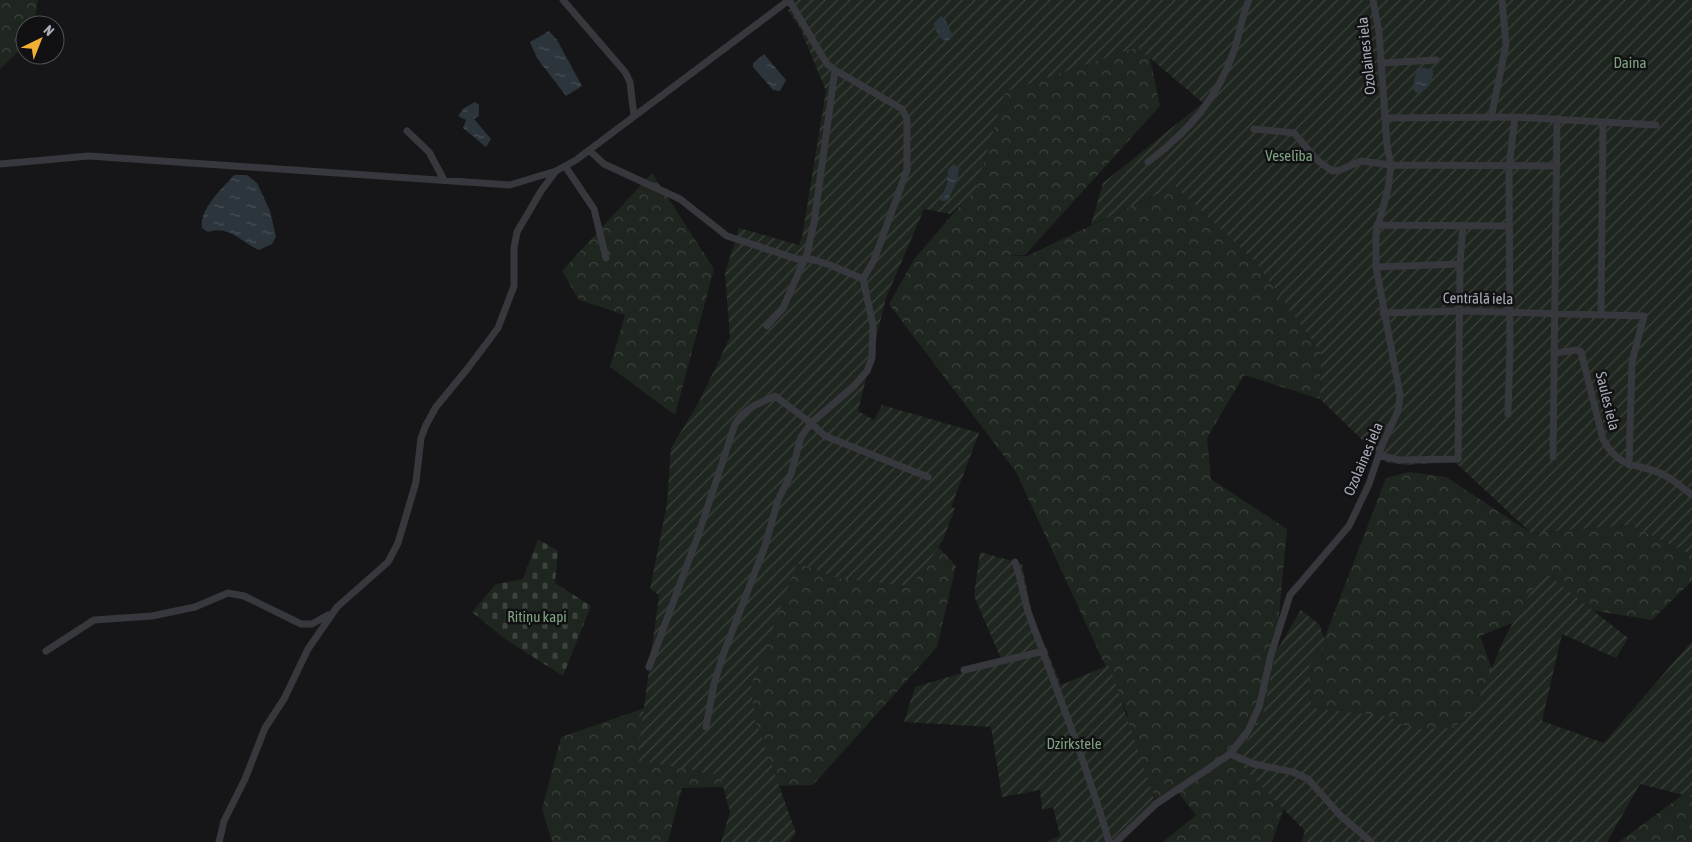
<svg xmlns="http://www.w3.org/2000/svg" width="1692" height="842" viewBox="0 0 1692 842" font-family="'Asap Condensed',sans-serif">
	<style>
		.forest { fill: url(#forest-crowns) }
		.cemetery { fill: url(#cemetery-stones) }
		.garden { fill: url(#garden-furrows) }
		.water { fill: url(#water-ripples) }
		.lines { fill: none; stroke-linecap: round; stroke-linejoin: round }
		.minor { stroke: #37383d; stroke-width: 7 }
		.labels { text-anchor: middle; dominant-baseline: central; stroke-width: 5; stroke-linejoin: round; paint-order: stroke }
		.street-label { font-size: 15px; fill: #a8adb8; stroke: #111113 }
		.park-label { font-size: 15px; fill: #7fa381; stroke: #111113 }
	</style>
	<defs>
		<pattern id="forest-crowns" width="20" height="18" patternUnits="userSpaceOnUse" patternTransform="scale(1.25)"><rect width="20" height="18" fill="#1e261f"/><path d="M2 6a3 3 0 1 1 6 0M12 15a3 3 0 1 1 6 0" fill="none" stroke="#3c433d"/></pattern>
		<pattern id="cemetery-stones" width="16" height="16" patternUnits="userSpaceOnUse" patternTransform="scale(1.25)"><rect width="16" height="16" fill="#1e261f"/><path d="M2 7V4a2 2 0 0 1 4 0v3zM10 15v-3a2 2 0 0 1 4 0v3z" fill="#3c433d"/></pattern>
		<pattern id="garden-furrows" width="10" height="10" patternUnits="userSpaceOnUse" patternTransform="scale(1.25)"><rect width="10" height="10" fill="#1e261f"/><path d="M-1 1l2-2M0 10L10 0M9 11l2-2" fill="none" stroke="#3c433d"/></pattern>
		<pattern id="water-ripples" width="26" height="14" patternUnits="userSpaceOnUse" patternTransform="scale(1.25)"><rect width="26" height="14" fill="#2c353c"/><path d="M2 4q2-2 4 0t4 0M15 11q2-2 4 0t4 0" fill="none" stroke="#485056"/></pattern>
	</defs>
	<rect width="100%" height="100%" fill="#161618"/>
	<path class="forest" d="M 0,0 L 38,0 L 34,25 L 25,25 L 25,45 L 0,69 Z
		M 1147,44 L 1160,106 L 1025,255 L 1004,256 L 1027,256 L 1187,180 L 1255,261 L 1321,353 L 1320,399 L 1244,375 L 1207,438 L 1211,479 L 1287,529 L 1276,647 L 1321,647 L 1386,478 L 1409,472 L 1446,477 L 1531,533 L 1630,525 L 1692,555 L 1692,581 L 1652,620 L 1557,605 L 1480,636 L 1523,754 L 1302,756 L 1272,842 L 1163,842 L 1196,815 L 1176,790 L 1157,801 L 1142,773 L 1106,745 L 1128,715 L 1016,472 L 889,304 L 915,258 L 976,187 L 1005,92 L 1059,72 Z
		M 652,173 L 714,269 L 675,415 L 610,367 L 625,315 L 579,300 L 562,271 Z
		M 930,538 L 956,566 L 937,647 L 813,785 L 682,788 L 668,842 L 552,842 L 542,809 L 561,737 L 688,693 L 794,554 Z
		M 1692,788 L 1692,842 L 1619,842 Z"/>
	<path class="cemetery" d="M 538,539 L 558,551 L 555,583 L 591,606 L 563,676 L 505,639 L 472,612 L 496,584 L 523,579 Z"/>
	<path class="garden" d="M 789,0 L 1692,0 L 1692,555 L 1630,525 L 1531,533 L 1455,462 L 1406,465 L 1385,462 L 1320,399 L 1321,353 L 1255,261 L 1175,186 L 1091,225 L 1103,183 L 1203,103 L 1137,47 L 1005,92 L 975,191 L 950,214 L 924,209 L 886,298 L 858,411 L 874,420 L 882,405 L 979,433 L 951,507 L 955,508 L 943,540 L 912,586 L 841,579 L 797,563 L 751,686 L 755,719 L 796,833 L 789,842 L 721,842 L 730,812 L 720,775 L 637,760 L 659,595 L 650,589 L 667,504 L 671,448 L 699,402 L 730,337 L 725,273 L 739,228 L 799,245 L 802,237 L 826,91 L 800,28 L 788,10 L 792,8 Z
		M 980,552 L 1022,564 L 1032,614 L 1061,685 L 1109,665 L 1156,804 L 1118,842 L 1046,842 L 1060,836 L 1053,807 L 1042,810 L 1040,790 L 1002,797 L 991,727 L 904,722 L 915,687 L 1002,661 L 974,596 Z
		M 1543,571 L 1628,638 L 1616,658 L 1562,634 L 1542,721 L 1604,743 L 1692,641 L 1692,797 L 1640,784 L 1607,842 L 1301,842 L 1305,831 L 1235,759 L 1262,719 L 1276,652 L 1301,610 L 1319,624 L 1326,642 L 1309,666 L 1311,708 L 1391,717 L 1401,724 L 1418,729 L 1453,728 L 1473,712 L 1505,637 Z"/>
	<path class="water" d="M 941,16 L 945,19 L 953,37 L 946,42 L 940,38 L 933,24 Z
		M 549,31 L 557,40 L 582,86 L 566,96 L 537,58 L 530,42 Z
		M 764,54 L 786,80 L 780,91 L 773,90 L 753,67 L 753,63 Z
		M 1424,68 L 1433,70 C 1433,81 1429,91 1417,93 L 1412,89 L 1417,69 Z
		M 475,102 L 479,105 L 479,116 L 474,119 L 491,139 L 486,147 L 463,128 L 466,120 L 458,116 L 464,108 Z
		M 954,164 L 959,168 L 957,181 L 948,200 L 943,201 L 940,200 L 947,185 L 948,169 Z
		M 234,175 L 247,175 L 257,183 L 270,211 L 276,237 L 272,244 L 259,250 C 240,242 230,225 208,232 L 202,228 C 199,209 222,189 234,175 Z"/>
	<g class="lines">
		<path class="minor" d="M 563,0 L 625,72 L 630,82 L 634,116
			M 1381,63 L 1436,60
			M 1385,118 L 1515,117 L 1656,125
			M 1491,118 L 1506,45 L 1502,0
			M 1254,129 L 1294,133 L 1317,160 L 1332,171 L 1340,170 L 1361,161 L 1391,165 L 1557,166
			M 407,131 L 429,152 L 444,180
			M 589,150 L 604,164 L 680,199 L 727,236 L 797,259 L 811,259 L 830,265 L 863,279
			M 1148,162 C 1190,130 1218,98 1235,48 C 1240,32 1242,15 1249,0
			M 0,164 L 89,156 L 510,185 L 556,171 L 576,160 L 789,0
			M 565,166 L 594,209 L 606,258
			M 1377,225 L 1509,226
			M 1376,267 L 1460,264
			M 1383,313 L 1461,311 L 1644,316 L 1632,362 L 1629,465
			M 1601,314 L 1603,122
			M 767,326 L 783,308 L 807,254 L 814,223 L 835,70 L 827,64 L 789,0
			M 1555,353 L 1577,350 L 1581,352 L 1603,439 C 1621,473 1640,461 1666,476 C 1676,481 1683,489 1692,495
			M 1508,414 L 1510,349 L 1509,167 L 1515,117
			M 1379,455 L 1399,460 L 1458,459 L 1460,264 L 1463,225
			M 1553,457 L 1557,119
			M 1015,562 C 1022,580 1023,599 1030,617 C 1057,691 1087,766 1109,842
			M 46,651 L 94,620 L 152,616 L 195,607 L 228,593 L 244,596 L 301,624 L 312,624 L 328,615
			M 649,667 L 699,533 L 735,424 C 745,408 759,403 775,396 L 811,423 L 825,436 L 928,477
			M 964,670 L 1044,651
			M 706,727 L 714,684 L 723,655 L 765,546 L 778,500 L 791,474 L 801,437 L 811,423 L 854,386 L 867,371 L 872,358 L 873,325 L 863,279 L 874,260 L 907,170 L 907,119 L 902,109 L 835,70
			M 1230,754 L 1254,764 L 1293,772 L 1308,779 L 1340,815 L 1371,842
			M 219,842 L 224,821 L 245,779 L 265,728 L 284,699 L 308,649 L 337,607 L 388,562 L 398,543 L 416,482 L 421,438 L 426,425 L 436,407 L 468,368 L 498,328 L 514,286 L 514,248 L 517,232 L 541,191 L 556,171
			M 1116,842 L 1156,804 L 1230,754 L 1248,731 L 1259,707 L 1271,655 L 1290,595 L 1349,526 L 1369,484 L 1382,445 L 1398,411 L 1400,395 L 1376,267 L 1376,233 L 1388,189 L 1391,165 L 1387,146 L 1379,32 L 1373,0"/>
	</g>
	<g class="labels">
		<g class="street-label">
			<text transform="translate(1366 56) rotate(-96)">Ozolaines iela</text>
			<text transform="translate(1478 298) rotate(1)">Centrālā iela</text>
			<text transform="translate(1608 401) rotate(76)">Saules iela</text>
			<text transform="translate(1363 459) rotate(-67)">Ozolaines iela</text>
		</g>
		<g class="park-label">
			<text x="1630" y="62">Daina</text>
			<text x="1289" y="155">Veselība</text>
			<text x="537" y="616">Ritiņu kapi</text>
			<text x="1074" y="743">Dzirkstele</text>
		</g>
	</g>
	<g transform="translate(40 40) rotate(43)"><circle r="24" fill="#111113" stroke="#4d4f55"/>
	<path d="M0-4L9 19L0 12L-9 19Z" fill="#f2b134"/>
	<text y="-8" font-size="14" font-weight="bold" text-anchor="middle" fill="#a8adb8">N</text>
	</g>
</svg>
